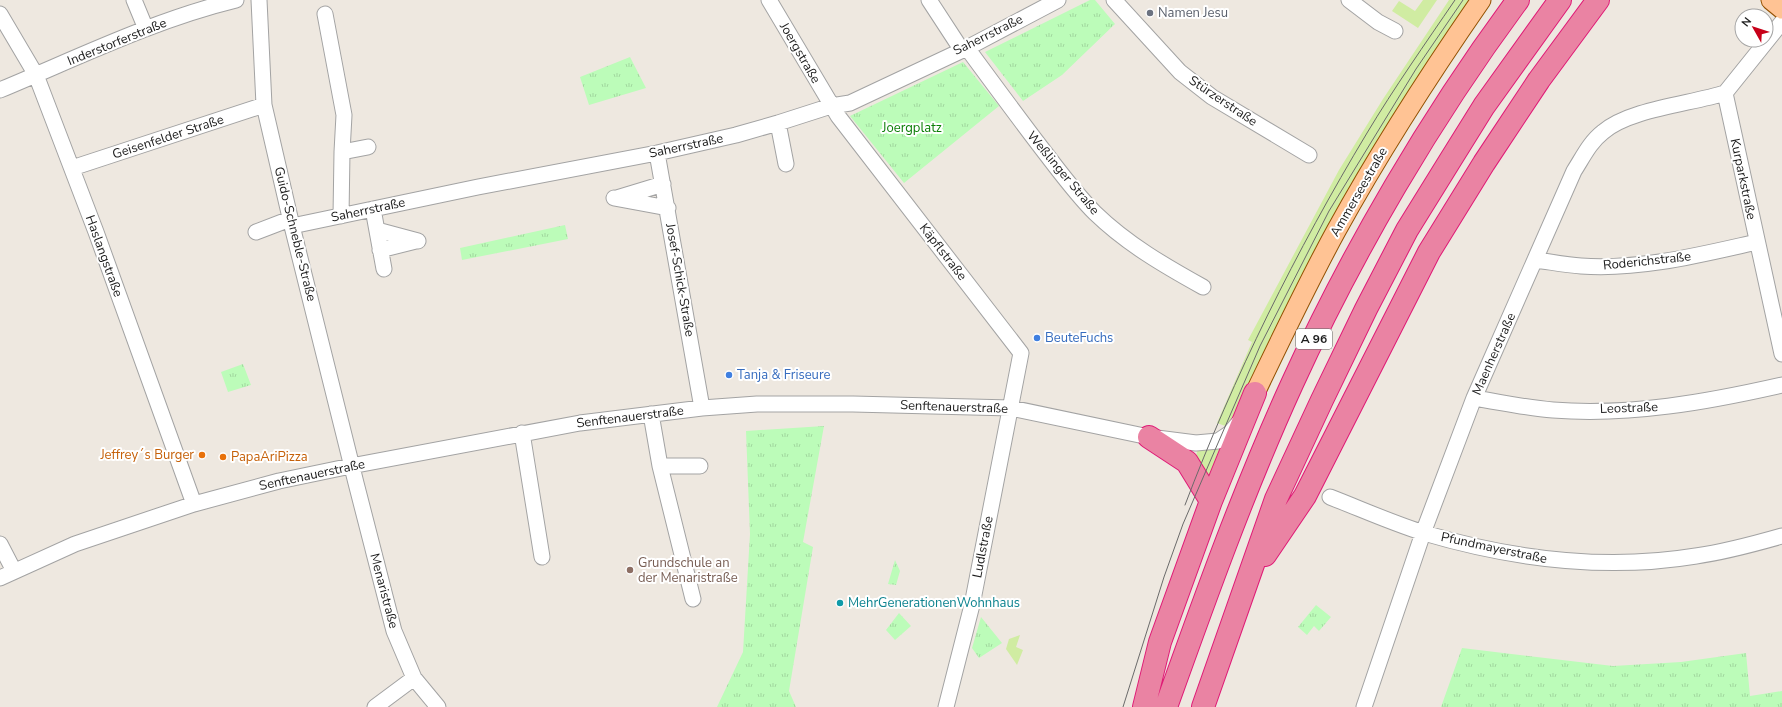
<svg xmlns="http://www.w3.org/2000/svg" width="1782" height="707" viewBox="0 0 1782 707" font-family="'Nunito Sans',sans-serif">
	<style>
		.grass { fill: #d0eca2 }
		.park { fill: url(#park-tufts) }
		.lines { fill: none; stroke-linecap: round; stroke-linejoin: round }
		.minor-casing { stroke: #a3a3a3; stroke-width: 17 }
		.major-casing { stroke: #935000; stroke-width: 21 }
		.highway-casing { stroke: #df1a76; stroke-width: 24 }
		.minor { stroke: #fff; stroke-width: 15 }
		.major { stroke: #ffc394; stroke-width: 19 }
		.highway { stroke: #ea83a3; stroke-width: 22 }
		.tram { stroke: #6a6a6a; stroke-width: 1 }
		.worship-dot { fill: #6b7280; stroke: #fff; stroke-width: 1.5 }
		.shop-dot { fill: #3f7fe0; stroke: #fff; stroke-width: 1.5 }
		.food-dot { fill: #e8710a; stroke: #fff; stroke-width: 1.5 }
		.education-dot { fill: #8d6e63; stroke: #fff; stroke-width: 1.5 }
		.culture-dot { fill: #0f9aa8; stroke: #fff; stroke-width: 1.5 }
		.labels { text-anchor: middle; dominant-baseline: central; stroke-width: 4; stroke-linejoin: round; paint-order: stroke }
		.shield { fill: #fff; stroke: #606060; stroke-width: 1 }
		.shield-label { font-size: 12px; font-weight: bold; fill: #1c1c1c }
		.worship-label { font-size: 13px; fill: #5b616d; stroke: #fff; text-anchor: start }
		.street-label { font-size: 13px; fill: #1c1c1c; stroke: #fff }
		.park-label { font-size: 13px; fill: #0b7e06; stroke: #fff }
		.shop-label { font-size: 13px; fill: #366cbe; stroke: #fff; text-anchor: start }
		.food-label { font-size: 13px; fill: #c56008; stroke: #fff; text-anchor: end }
		.education-label { font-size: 13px; fill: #785e54; stroke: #fff; text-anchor: start }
		.culture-label { font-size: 13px; fill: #0d838f; stroke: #fff; text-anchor: start }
	</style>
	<defs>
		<pattern id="park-tufts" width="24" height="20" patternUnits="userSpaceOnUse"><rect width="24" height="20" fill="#bcfcb9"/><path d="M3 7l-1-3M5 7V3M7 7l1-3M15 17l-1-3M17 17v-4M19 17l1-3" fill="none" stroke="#a1d79e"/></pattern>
	</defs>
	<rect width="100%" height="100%" fill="#eee8e0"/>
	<path class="grass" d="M 1423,0 L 1437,0 L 1418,28 L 1392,11 L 1399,1 L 1415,11 Z
		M 1449,0 L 1470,0 L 1431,56 L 1375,145 L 1235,418 L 1228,427 L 1217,423 L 1252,342 L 1248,340 L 1339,170 L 1383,99 Z
		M 1225,446 L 1210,484 L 1193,463 L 1199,447 Z
		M 1020,635 L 1016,647 L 1023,650 L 1017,665 L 1006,649 L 1009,639 Z"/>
	<path class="park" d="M 1090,0 L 1095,0 L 1115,24 L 1062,75 L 1023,101 L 985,52 Z
		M 630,57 L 646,88 L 589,105 L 580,77 Z
		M 963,62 L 999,106 L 904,183 L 850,116 Z
		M 565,225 L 568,239 L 462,260 L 460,248 Z
		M 243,364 L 251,385 L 228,392 L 221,372 Z
		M 824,426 L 803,542 L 813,547 L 789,691 L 796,707 L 717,707 L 743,652 L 750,534 L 746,431 Z
		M 895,560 L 900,571 L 896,585 L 888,584 Z
		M 1316,605 L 1331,617 L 1319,631 L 1314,626 L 1307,635 L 1298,627 Z
		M 899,613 L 911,626 L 895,640 L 886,630 Z
		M 981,617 L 1002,643 L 979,658 L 972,648 Z
		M 1462,648 L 1613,666 L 1681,662 L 1746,653 L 1750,696 L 1782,691 L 1782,707 L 1441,707 Z"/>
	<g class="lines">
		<defs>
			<path id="minor" d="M 134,0 L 146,29
				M 259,0 L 264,105 L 292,226 L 356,483 L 394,631 L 414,678 L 438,707
				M 769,0 L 838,116 L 1021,353 L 972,605 L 946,707
				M 929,0 L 961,49
				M 1114,0 L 1180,72 L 1212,97 L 1309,155
				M 1349,0 L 1378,22 L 1395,31
				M 0,14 L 36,75 L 96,232 L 194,504
				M 325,14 L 344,115 L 342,152
				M 967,48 C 992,82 1017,116 1043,150 C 1060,172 1076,194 1095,213 C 1127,244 1165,266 1203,287
				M 0,90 C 77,58 154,20 236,0
				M 1725,93 L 1782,354
				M 1725,93 L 1782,22
				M 778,123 L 786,164
				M 657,153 L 702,408
				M 72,168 L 264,105
				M 614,198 L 668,208
				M 617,198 L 663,184
				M 373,209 L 384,269
				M 341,216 L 342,152 L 368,147
				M 292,226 L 478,187 L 657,153 L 736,135 L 778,123 L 831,106 L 850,103 L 967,48 L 1058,0
				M 377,230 L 418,241
				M 256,232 L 290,219
				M 380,250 L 416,241
				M 1536,260 C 1551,262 1566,265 1581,266 C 1641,270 1699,255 1757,242
				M 1474,398 C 1500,402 1526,408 1553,410 C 1630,416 1707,402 1782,385
				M 651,414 L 660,466 L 693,599
				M 522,433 L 542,557
				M 660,466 L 700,466
				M 1330,497 C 1361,509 1392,523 1424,533 C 1512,559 1605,571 1696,556 C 1725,552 1754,544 1782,536
				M 0,544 L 14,571
				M 0,578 L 75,544 L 194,504 L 279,481 L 351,466 L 580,423 L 702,408 L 757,404 L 853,404 L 1011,408 L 1149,437 L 1196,443 L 1218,441 L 1230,433 L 1240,421
				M 375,707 L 414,678
				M 1364,707 L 1423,533 L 1474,398 L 1574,171 C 1583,157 1590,142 1603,132 C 1630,109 1690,104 1725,93"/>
			<path id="major" d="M 1771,0 L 1782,9
				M 1255,393 C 1281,339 1307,284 1336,231 C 1380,151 1429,75 1481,0"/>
			<path id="highway" d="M 1149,437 L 1187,462 L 1211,501
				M 1265,555 L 1305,496 L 1429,252 L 1484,163 L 1539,80 L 1598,0
				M 1144,707 L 1160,642 L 1211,501 L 1255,393
				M 1166,707 C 1205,598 1244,489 1292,384 C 1352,252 1432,116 1518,0
				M 1203,707 L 1276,499 L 1322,400 L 1366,309 L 1407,230 L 1451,159 L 1484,106 L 1560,0"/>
		</defs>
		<use href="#minor" class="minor-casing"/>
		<use href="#major" class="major-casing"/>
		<use href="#highway" class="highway-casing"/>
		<use href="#minor" class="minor"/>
		<use href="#major" class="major"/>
		<use href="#highway" class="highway"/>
		<path class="tram" d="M 1185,505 C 1234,376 1296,251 1367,133 C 1394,88 1425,44 1455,0
			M 1123,707 L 1164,577 L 1183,524 L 1260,346 L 1329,211 L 1416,69 L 1463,0"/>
	</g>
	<circle class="worship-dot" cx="1150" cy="13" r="4"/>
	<g class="shop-dot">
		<circle cx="1037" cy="338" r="4"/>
		<circle cx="729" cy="375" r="4"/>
	</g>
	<g class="food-dot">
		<circle cx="202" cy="455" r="4"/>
		<circle cx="223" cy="457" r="4"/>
	</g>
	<circle class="education-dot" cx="630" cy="570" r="4"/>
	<circle class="culture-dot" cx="840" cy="603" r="4"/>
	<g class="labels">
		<rect class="shield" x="1296" y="329" width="36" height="20" rx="3"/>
		<g class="shield-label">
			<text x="1314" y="339">A 96</text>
		</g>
		<g class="worship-label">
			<text x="1158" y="13">Namen Jesu</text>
		</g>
		<g class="street-label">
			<text transform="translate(988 35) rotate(-26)">Saherrstraße</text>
			<text transform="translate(117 42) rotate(-22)">Inderstorferstraße</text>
			<text transform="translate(800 53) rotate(60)">Joergstraße</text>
			<text transform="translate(1223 101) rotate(34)">Stürzerstraße</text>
			<text transform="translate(168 137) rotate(-18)">Geisenfelder Straße</text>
			<text transform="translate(686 146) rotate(-12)">Saherrstraße</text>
			<text transform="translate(1063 173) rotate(50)">Weßlinger Straße</text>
			<text transform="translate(1743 179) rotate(78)">Kurparkstraße</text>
			<text transform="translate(1359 192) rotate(-60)">Ammerseestraße</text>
			<text transform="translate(368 210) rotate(-12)">Saherrstraße</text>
			<text transform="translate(295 234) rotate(76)">Guido-Schneble-Straße</text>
			<text transform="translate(943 252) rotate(52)">Käpflstraße</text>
			<text transform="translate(104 256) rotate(70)">Haslangstraße</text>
			<text transform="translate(1647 261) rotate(-6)">Roderichstraße</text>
			<text transform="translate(680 280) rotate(80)">Josef-Schick-Straße</text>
			<text transform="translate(1494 354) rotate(-66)">Maenherstraße</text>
			<text transform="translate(954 407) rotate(2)">Senftenauerstraße</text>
			<text transform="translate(1629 408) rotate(-2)">Leostraße</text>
			<text transform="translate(630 417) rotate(-7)">Senftenauerstraße</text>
			<text transform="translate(312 475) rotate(-12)">Senftenauerstraße</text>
			<text transform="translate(983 547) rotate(-79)">Ludlstraße</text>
			<text transform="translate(1494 548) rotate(12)">Pfundmayerstraße</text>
			<text transform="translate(384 591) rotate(75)">Menaristraße</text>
		</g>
		<g class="park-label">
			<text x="912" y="128">Joergplatz</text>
		</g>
		<g class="shop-label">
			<text x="1045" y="338">BeuteFuchs</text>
			<text x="737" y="375">Tanja &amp; Friseure</text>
		</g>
		<g class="food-label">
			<text x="194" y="455">Jeffrey´s Burger</text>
			<text x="231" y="457" text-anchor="start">PapaAriPizza</text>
		</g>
		<g class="education-label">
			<text x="638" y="563">Grundschule an<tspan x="638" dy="15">der Menaristraße</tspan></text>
		</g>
		<g class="culture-label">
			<text x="848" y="603">MehrGenerationenWohnhaus</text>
		</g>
	</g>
	<g transform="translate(1754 28) rotate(309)"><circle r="19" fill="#ffffff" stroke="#a4a4a4"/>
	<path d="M0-3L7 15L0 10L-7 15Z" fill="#c70019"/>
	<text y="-6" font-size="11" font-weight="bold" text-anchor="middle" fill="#1c1c1c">N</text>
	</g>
</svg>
